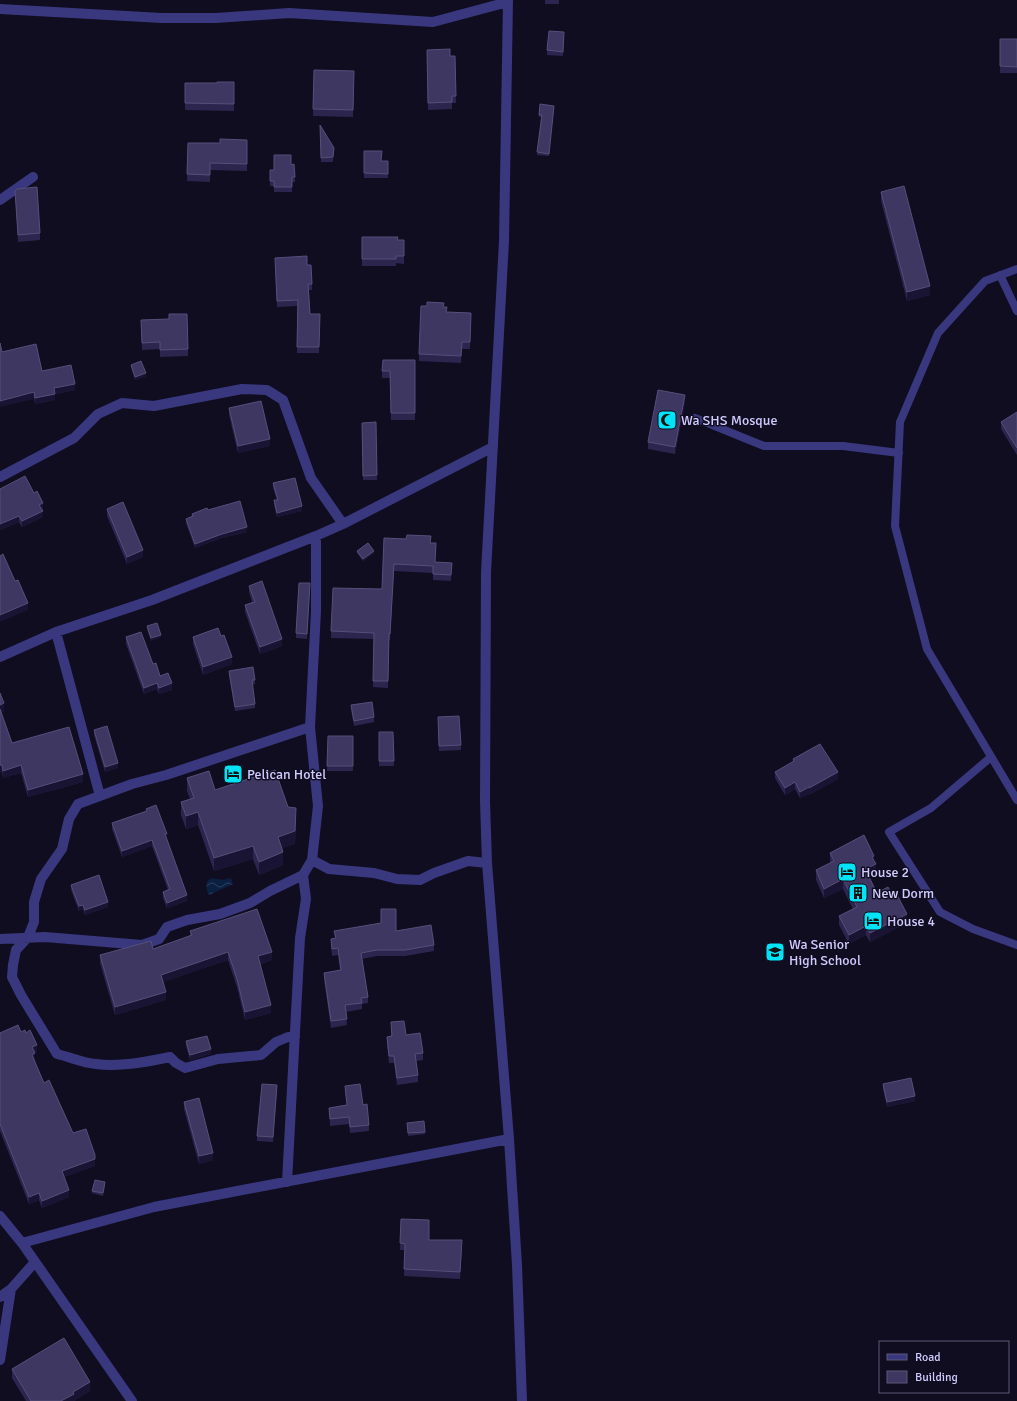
<svg xmlns="http://www.w3.org/2000/svg" width="1017" height="1401" viewBox="0 0 1017 1401" font-family="Signika,sans-serif">
	<style>
		.water { fill: url(#water-waves) }
		.lines { fill: none; stroke-linecap: round; stroke-linejoin: round }
		.service { stroke: #39387f; stroke-width: 8 }
		.minor { stroke: #39387f; stroke-width: 10 }
		.wall { fill: #2c264e }
		.shaded-wall { fill: #1a1434 }
		.building { fill: #3e3761; stroke: #554f7a }
		.labels { text-anchor: middle; dominant-baseline: central; stroke-width: 3; stroke-linejoin: round; paint-order: stroke }
		.poi-label { font-size: 14px; fill: #d1ccff; stroke: #100d20; text-anchor: start }
	</style>
	<defs>
		<pattern id="water-waves" width="16" height="10" patternUnits="userSpaceOnUse"><rect width="16" height="10" fill="#0b2041"/><path d="M0 5q4-4 8 0t8 0" fill="none" stroke="#2e3f5e"/></pattern>
	</defs>
	<rect width="100%" height="100%" fill="#100d20"/>
	<path class="water" d="M 212,878 L 222,880 L 231,878 L 233,884 L 209,895 C 206,888 204,882 212,878 Z"/>
	<g class="lines">
		<path class="service" d="M 1017,269 L 985,281 L 938,333 L 900,422 L 895,526 L 927,649 L 1017,800
			M 1000,275 L 1017,311
			M 695,418 L 764,446 L 843,446 L 899,453
			M 991,757 L 931,808 L 889,832 L 940,912 L 973,929 L 1017,945"/>
		<path class="minor" d="M 508,0 L 504,241 L 486,572 L 485,801 L 487,863 L 509,1139 L 517,1265 L 522,1401
			M 0,9 L 162,18 L 216,18 L 289,13 L 433,22 L 508,2
			M 0,200 L 33,177
			M 0,477 L 74,438 L 98,414 L 122,403 L 154,406 L 242,389 L 267,390 L 283,400 L 311,478 L 343,524
			M 56,632 L 100,796
			M 0,657 L 56,632 L 152,600 L 316,536 L 343,524 L 493,447
			M 312,860 L 329,869 L 374,873 L 397,879 L 420,880 L 434,873 L 468,861 L 487,863
			M 0,939 L 45,937 L 142,945 L 159,939 L 167,927 L 187,920 L 220,914 L 250,903 L 270,891 L 303,875
			M 295,1037 L 288,1037 L 276,1042 L 261,1055 L 218,1059 L 185,1068 L 176,1063 L 170,1057 C 146,1062 121,1067 96,1064 C 83,1063 70,1057 57,1054 L 21,995 L 12,977 L 13,965 L 16,950 L 28,937 L 34,922 L 34,902 L 41,879 L 62,849 L 69,819 L 78,804 L 132,784 L 166,775 L 310,727
			M 287,1182 L 300,938 L 306,899 L 303,875 L 312,860 L 318,806 L 310,727 L 316,611 L 316,536
			M 0,1216 L 22,1243 L 132,1401
			M 22,1243 L 154,1207 L 509,1139
			M 0,1297 L 11,1289 L 35,1262
			M 0,1360 L 11,1289"/>
	</g>
	<path class="wall" d="M 545,0 L 559,0 L 559,4 L 545,4 Z
		M 564,37 L 563,56 L 547,55 L 547,50 Z
		M 1000,39 L 1017,39 L 1017,73 L 1000,73 Z
		M 427,50 L 450,56 L 455,56 L 456,103 L 452,103 L 452,109 L 428,110 Z
		M 314,70 L 354,71 L 353,117 L 313,116 Z
		M 234,82 L 234,111 L 185,110 L 185,83 L 217,83 Z
		M 554,106 L 549,156 L 537,155 L 541,117 L 539,117 L 539,115 Z
		M 320,125 L 334,148 L 333,162 L 321,162 Z
		M 247,140 L 247,171 L 210,170 L 210,182 L 187,181 L 188,143 L 220,143 Z
		M 364,151 L 381,161 L 388,161 L 388,178 L 364,178 Z
		M 291,165 L 295,177 L 295,182 L 292,182 L 292,192 L 274,192 L 274,186 L 270,186 L 270,170 L 274,170 Z
		M 15,191 L 40,233 L 40,240 L 18,242 Z
		M 881,192 L 930,295 L 907,301 L 881,201 Z
		M 362,237 L 398,240 L 404,240 L 404,264 L 396,263 L 396,266 L 362,266 Z
		M 275,264 L 307,265 L 312,284 L 312,290 L 309,290 L 310,314 L 320,314 L 319,353 L 297,353 L 297,306 L 277,307 Z
		M 444,307 L 446,312 L 471,313 L 470,349 L 462,349 L 461,363 L 419,361 L 419,354 Z
		M 141,320 L 188,349 L 188,356 L 160,357 L 160,349 L 142,350 Z
		M 2,352 L 42,371 L 75,390 L 55,394 L 55,400 L 35,404 L 34,399 Z
		M 415,360 L 415,420 L 391,420 L 390,378 L 382,378 L 382,371 Z
		M 131,365 L 146,376 L 135,380 L 131,367 Z
		M 685,402 L 675,454 L 648,449 L 648,442 Z
		M 229,408 L 270,446 L 238,453 L 229,415 Z
		M 1017,412 L 1017,455 L 1001,429 L 1001,422 Z
		M 376,422 L 377,480 L 363,480 L 362,423 Z
		M 273,483 L 302,511 L 277,517 L 274,505 L 274,500 L 277,500 L 273,488 Z
		M 34,493 L 43,509 L 42,510 L 43,517 L 22,527 L 19,522 L 0,530 Z
		M 107,509 L 143,557 L 127,564 L 107,516 Z
		M 208,510 L 247,532 L 222,538 L 195,548 L 186,523 L 186,519 L 192,517 L 192,514 Z
		M 384,538 L 431,543 L 436,549 L 435,562 L 452,563 L 451,581 L 433,580 L 433,573 L 394,571 L 390,640 L 389,640 L 388,688 L 373,687 L 374,639 L 331,638 L 331,631 L 382,589 Z
		M 357,551 L 374,553 L 363,561 L 357,553 Z
		M 310,583 L 307,639 L 296,638 L 296,633 Z
		M 249,586 L 282,646 L 260,654 L 245,612 L 245,605 L 252,602 L 249,592 Z
		M 147,626 L 161,637 L 151,641 L 147,629 Z
		M 126,637 L 153,664 L 160,676 L 172,690 L 159,694 L 157,689 L 144,694 L 126,644 Z
		M 193,637 L 232,664 L 203,675 L 193,644 Z
		M 229,671 L 255,680 L 255,684 L 252,685 L 255,704 L 255,708 L 235,711 L 229,676 Z
		M 0,693 L 4,711 L 1,712 L 12,743 L 83,782 L 28,797 L 21,773 L 3,778 L 2,772 Z
		M 351,705 L 374,717 L 374,722 L 354,726 L 351,710 Z
		M 438,722 L 461,745 L 461,750 L 439,751 Z
		M 94,730 L 118,768 L 105,772 L 94,735 Z
		M 379,732 L 393,732 L 394,766 L 379,766 Z
		M 328,736 L 353,736 L 353,771 L 327,771 Z
		M 793,759 L 838,779 L 809,795 L 809,794 L 800,798 L 795,789 L 785,795 L 775,778 L 775,772 L 793,762 Z
		M 187,778 L 215,790 L 288,807 L 296,820 L 295,844 L 282,848 L 283,865 L 259,875 L 253,859 L 214,871 L 198,825 L 186,829 L 181,815 L 181,802 L 190,799 L 187,791 Z
		M 146,809 L 167,839 L 187,901 L 167,908 L 163,898 L 163,892 L 168,890 L 152,846 L 122,857 L 112,829 L 112,823 L 146,811 Z
		M 830,853 L 874,861 L 876,873 L 868,877 L 877,893 L 907,923 L 870,942 L 866,935 L 849,944 L 839,925 L 839,916 L 853,909 L 843,889 L 824,898 L 816,880 L 816,870 L 830,863 Z
		M 71,885 L 108,907 L 85,915 L 83,909 L 79,911 L 71,890 Z
		M 190,931 L 272,960 L 260,964 L 271,1013 L 245,1020 L 237,987 L 228,960 L 163,982 L 166,1000 L 115,1015 L 100,963 L 100,955 L 153,949 L 190,936 Z
		M 334,931 L 396,931 L 434,945 L 434,951 L 405,956 L 377,956 L 362,959 L 368,997 L 368,1003 L 362,1004 L 362,1009 L 346,1012 L 347,1025 L 331,1028 L 324,979 L 324,973 L 340,970 L 338,955 L 332,956 L 331,945 L 331,939 L 335,938 Z
		M 391,1022 L 406,1035 L 423,1053 L 423,1060 L 416,1061 L 418,1075 L 418,1082 L 397,1085 L 394,1063 L 389,1063 L 387,1044 L 387,1037 L 391,1036 Z
		M 21,1032 L 37,1051 L 35,1052 L 35,1060 L 34,1061 L 44,1083 L 73,1133 L 95,1166 L 64,1177 L 69,1197 L 42,1208 L 39,1200 L 29,1204 L 0,1131 L 0,1033 Z
		M 186,1041 L 211,1054 L 190,1060 L 186,1046 Z
		M 883,1084 L 915,1101 L 887,1107 L 883,1089 Z
		M 345,1086 L 363,1105 L 369,1125 L 369,1131 L 350,1133 L 349,1124 L 330,1126 L 329,1108 L 347,1105 L 345,1092 Z
		M 277,1090 L 273,1142 L 257,1141 L 257,1136 Z
		M 184,1102 L 213,1160 L 199,1164 L 184,1109 Z
		M 407,1123 L 425,1132 L 425,1134 L 408,1136 Z
		M 105,1185 L 103,1196 L 92,1193 L 92,1191 Z
		M 401,1219 L 429,1240 L 462,1247 L 460,1279 L 404,1276 L 405,1250 L 400,1250 Z
		M 12,1369 L 90,1391 L 74,1401 L 26,1401 L 12,1378 Z"/>
	<path class="shaded-wall" d="M 930,286 L 930,295 L 907,301 L 907,292 Z
		M 146,373 L 146,376 L 135,380 L 135,377 Z
		M 75,384 L 75,390 L 55,394 L 55,400 L 35,404 L 35,398 L 54,388 Z
		M 34,392 L 34,399 L 0,407 L 0,401 Z
		M 685,395 L 685,402 L 675,454 L 675,447 Z
		M 270,439 L 270,446 L 238,453 L 238,446 Z
		M 43,503 L 43,509 L 39,511 L 39,505 Z
		M 302,506 L 302,511 L 277,517 L 277,513 Z
		M 43,511 L 43,517 L 22,527 L 22,521 Z
		M 19,516 L 19,522 L 0,530 L 0,524 Z
		M 247,527 L 247,532 L 222,538 L 195,548 L 195,544 L 222,534 Z
		M 143,550 L 143,557 L 127,564 L 127,557 Z
		M 374,551 L 374,553 L 363,561 L 363,559 Z
		M 28,603 L 28,610 L 0,622 L 0,615 Z
		M 161,635 L 161,637 L 151,641 L 151,638 Z
		M 282,639 L 282,646 L 260,654 L 260,647 Z
		M 232,657 L 232,664 L 203,675 L 203,667 Z
		M 157,683 L 157,689 L 144,694 L 144,688 Z
		M 172,683 L 172,690 L 159,694 L 159,688 Z
		M 4,703 L 4,711 L 0,712 L 0,705 Z
		M 118,763 L 118,768 L 105,772 L 105,767 Z
		M 0,765 L 2,765 L 2,772 L 0,773 Z
		M 21,765 L 21,773 L 3,778 L 3,771 Z
		M 838,772 L 838,779 L 809,795 L 809,788 Z
		M 83,774 L 83,782 L 28,797 L 28,790 Z
		M 795,782 L 795,789 L 785,795 L 785,788 Z
		M 809,787 L 809,794 L 800,798 L 800,792 Z
		M 296,808 L 295,844 L 278,850 L 278,837 Z
		M 198,812 L 198,825 L 186,829 L 186,816 Z
		M 152,840 L 152,846 L 122,857 L 122,851 Z
		M 253,846 L 253,859 L 214,871 L 214,858 Z
		M 283,852 L 283,865 L 259,875 L 259,862 Z
		M 874,856 L 874,865 L 876,864 L 876,873 L 865,879 L 865,869 L 872,857 Z
		M 843,879 L 843,889 L 824,898 L 824,889 Z
		M 187,895 L 187,901 L 167,908 L 167,903 Z
		M 108,902 L 108,907 L 85,915 L 85,910 Z
		M 83,905 L 83,909 L 79,911 L 79,906 Z
		M 907,914 L 907,923 L 870,942 L 870,933 Z
		M 866,926 L 866,935 L 849,944 L 849,935 Z
		M 228,952 L 228,960 L 161,983 L 161,975 Z
		M 272,952 L 272,960 L 258,964 L 258,956 Z
		M 166,992 L 166,1000 L 115,1015 L 115,1007 Z
		M 271,1005 L 271,1013 L 245,1020 L 245,1012 Z
		M 37,1045 L 37,1051 L 32,1054 L 32,1047 Z
		M 211,1049 L 211,1054 L 190,1060 L 190,1055 Z
		M 35,1053 L 35,1060 L 32,1062 L 32,1055 Z
		M 915,1096 L 915,1101 L 887,1107 L 887,1102 Z
		M 213,1153 L 213,1160 L 199,1164 L 199,1156 Z
		M 95,1159 L 95,1166 L 62,1178 L 62,1171 Z
		M 69,1190 L 69,1197 L 42,1208 L 42,1201 Z
		M 39,1193 L 39,1200 L 29,1204 L 29,1197 Z
		M 90,1382 L 90,1391 L 74,1401 L 61,1401 L 73,1392 Z"/>
	<path class="building" d="M 549,31 L 564,32 L 563,52 L 547,50 Z
		M 1000,39 L 1017,39 L 1017,67 L 1000,66 Z
		M 450,49 L 450,56 L 455,56 L 456,96 L 452,96 L 452,102 L 428,103 L 427,50 Z
		M 314,70 L 354,71 L 353,110 L 313,109 Z
		M 217,82 L 234,82 L 234,104 L 185,103 L 185,83 L 217,83 Z
		M 540,104 L 554,106 L 549,154 L 537,152 L 542,115 L 539,115 Z
		M 320,125 L 334,148 L 333,157 L 321,158 Z
		M 220,139 L 247,140 L 247,164 L 210,163 L 210,175 L 187,174 L 188,143 L 220,143 Z
		M 364,151 L 382,151 L 381,161 L 388,161 L 388,174 L 364,173 Z
		M 274,155 L 291,155 L 291,165 L 294,164 L 295,177 L 292,177 L 292,187 L 274,187 L 274,181 L 270,181 L 270,170 L 274,170 Z
		M 904,186 L 930,286 L 907,292 L 881,192 Z
		M 37,187 L 40,233 L 18,235 L 15,191 L 17,189 Z
		M 362,237 L 398,237 L 397,240 L 404,240 L 404,256 L 396,256 L 396,259 L 362,259 Z
		M 307,256 L 307,265 L 311,265 L 312,284 L 308,284 L 310,314 L 320,314 L 319,347 L 297,347 L 298,300 L 277,301 L 275,258 Z
		M 427,302 L 444,303 L 443,307 L 447,307 L 446,312 L 471,313 L 470,342 L 462,342 L 461,356 L 419,354 L 421,306 L 427,306 Z
		M 169,314 L 187,314 L 188,349 L 160,350 L 160,342 L 142,343 L 141,320 L 169,319 Z
		M 0,343 L 2,352 L 36,344 L 42,371 L 71,365 L 75,384 L 54,388 L 55,394 L 35,398 L 34,392 L 0,401 Z
		M 383,360 L 415,360 L 415,413 L 391,413 L 390,371 L 382,371 Z
		M 141,361 L 146,373 L 135,377 L 131,365 Z
		M 658,390 L 685,395 L 675,447 L 648,442 Z
		M 261,401 L 270,439 L 238,446 L 229,408 Z
		M 1017,412 L 1017,448 L 1001,422 Z
		M 376,422 L 377,475 L 363,476 L 362,423 Z
		M 25,476 L 34,493 L 37,491 L 43,503 L 39,505 L 43,511 L 22,521 L 19,516 L 0,524 L 0,489 Z
		M 295,478 L 302,506 L 277,513 L 274,500 L 278,500 L 273,483 Z
		M 240,501 L 247,527 L 222,534 L 195,544 L 186,519 L 193,516 L 192,514 L 207,508 L 208,510 Z
		M 123,502 L 143,550 L 127,557 L 107,509 Z
		M 407,535 L 431,536 L 430,543 L 436,543 L 435,562 L 452,563 L 451,575 L 433,574 L 433,566 L 394,564 L 390,634 L 389,633 L 388,681 L 373,681 L 374,633 L 331,631 L 333,588 L 382,589 L 384,538 L 406,539 Z
		M 368,543 L 374,551 L 363,559 L 357,551 Z
		M 3,554 L 15,581 L 18,580 L 28,603 L 0,615 L 0,556 Z
		M 262,581 L 282,639 L 260,647 L 245,605 L 255,602 L 249,586 Z
		M 299,583 L 310,583 L 307,634 L 296,633 Z
		M 157,623 L 161,635 L 151,638 L 147,626 Z
		M 218,628 L 221,636 L 224,635 L 232,657 L 203,667 L 193,637 Z
		M 141,632 L 153,664 L 156,663 L 160,676 L 168,673 L 172,683 L 159,688 L 157,683 L 144,688 L 126,637 Z
		M 253,667 L 255,680 L 252,680 L 255,704 L 235,707 L 229,671 Z
		M 0,693 L 4,703 L 0,705 Z
		M 372,702 L 374,717 L 354,721 L 351,705 Z
		M 0,709 L 12,743 L 69,727 L 83,774 L 28,790 L 21,765 L 3,771 L 2,765 L 0,765 Z
		M 459,716 L 461,745 L 439,746 L 438,717 Z
		M 107,726 L 118,763 L 105,767 L 94,730 Z
		M 379,732 L 393,732 L 394,761 L 379,761 Z
		M 328,736 L 353,736 L 353,766 L 327,766 Z
		M 820,744 L 838,772 L 809,788 L 809,787 L 800,792 L 795,782 L 785,788 L 775,772 L 794,761 L 793,759 Z
		M 275,770 L 288,807 L 296,808 L 295,831 L 278,837 L 283,852 L 259,862 L 253,846 L 214,858 L 198,812 L 186,816 L 181,802 L 194,798 L 187,778 L 209,771 L 215,790 Z
		M 156,805 L 167,834 L 165,834 L 187,895 L 167,903 L 163,892 L 170,889 L 152,840 L 122,851 L 112,823 L 147,811 L 146,809 Z
		M 864,835 L 874,856 L 872,857 L 876,864 L 865,869 L 877,893 L 888,887 L 892,895 L 896,893 L 907,914 L 870,933 L 866,926 L 849,935 L 839,916 L 857,907 L 843,879 L 824,889 L 816,870 L 834,861 L 830,853 Z
		M 99,875 L 108,902 L 85,910 L 83,905 L 79,906 L 71,885 Z
		M 257,909 L 272,952 L 258,956 L 271,1005 L 245,1012 L 237,979 L 228,952 L 161,975 L 166,992 L 115,1007 L 100,955 L 151,941 L 153,949 L 192,935 L 190,931 Z
		M 381,909 L 396,909 L 396,931 L 431,925 L 434,945 L 405,950 L 377,950 L 361,953 L 368,997 L 361,998 L 362,1003 L 345,1005 L 347,1019 L 331,1021 L 324,973 L 341,970 L 338,948 L 332,949 L 331,939 L 336,938 L 334,931 L 381,923 Z
		M 404,1021 L 406,1035 L 420,1033 L 423,1053 L 415,1054 L 418,1075 L 397,1078 L 394,1056 L 389,1056 L 387,1037 L 392,1036 L 391,1022 Z
		M 18,1025 L 21,1032 L 25,1030 L 26,1033 L 30,1030 L 37,1045 L 32,1047 L 35,1053 L 32,1055 L 44,1083 L 49,1080 L 73,1133 L 86,1129 L 95,1155 L 95,1159 L 62,1171 L 69,1190 L 42,1201 L 39,1193 L 29,1197 L 0,1124 L 0,1033 Z
		M 207,1036 L 211,1049 L 190,1055 L 186,1041 Z
		M 911,1078 L 915,1096 L 887,1102 L 883,1084 Z
		M 262,1084 L 277,1085 L 273,1137 L 257,1136 Z
		M 360,1084 L 363,1105 L 367,1104 L 369,1125 L 350,1127 L 349,1117 L 330,1119 L 329,1108 L 347,1105 L 345,1086 Z
		M 199,1098 L 213,1153 L 199,1156 L 184,1102 Z
		M 424,1121 L 425,1132 L 408,1133 L 407,1123 Z
		M 95,1180 L 105,1182 L 103,1193 L 92,1191 Z
		M 401,1219 L 429,1220 L 429,1240 L 462,1240 L 460,1272 L 404,1269 L 405,1244 L 400,1243 Z
		M 64,1338 L 90,1382 L 73,1392 L 74,1394 L 61,1401 L 31,1401 L 12,1369 Z"/>
	<defs>
		<symbol id="mosque-square" viewBox="-11 -11 22 22"><rect x="-9" y="-9" width="18" height="18" rx="4" fill="#01e3f6" stroke="#100d20"/><path d="M3.5-4.9A6 6 0 1 0 3.5 4.9A5 5 0 1 1 3.5-4.9Z" fill="#111"/></symbol>
		<symbol id="hotel-square" viewBox="-11 -11 22 22"><rect x="-9" y="-9" width="18" height="18" rx="4" fill="#01e3f6" stroke="#100d20"/><path d="M-6-4.5h1.5V1H6V5H4.5V3h-9V5H-6ZM-4 0a1.8 1.8 0 1 1 3.6 0ZM.5 0V-2.5h3Q6-2.5 6 0Z" fill="#111"/></symbol>
		<symbol id="building-square" viewBox="-11 -11 22 22"><rect x="-9" y="-9" width="18" height="18" rx="4" fill="#01e3f6" stroke="#100d20"/><path d="M-4-6H4V6H1V3H-1V6H-4ZM-2.5-4.3h1.7v1.8h-1.7ZM.8-4.3h1.7v1.8H.8ZM-2.5-1h1.7V.8h-1.7ZM.8-1h1.7V.8H.8Z" fill="#111"/></symbol>
		<symbol id="school-square" viewBox="-11 -11 22 22"><rect x="-9" y="-9" width="18" height="18" rx="4" fill="#01e3f6" stroke="#100d20"/><path d="M0-5L7-2L0 1L-7-2ZM-4 1L0 2.5L4 1V4Q0 6-4 4Z" fill="#111"/></symbol>
	</defs>
	<g fill-rule="evenodd">
		<use href="#mosque-square" x="656" y="409" width="22" height="22"/>
		<use href="#hotel-square" x="222" y="763" width="22" height="22"/>
		<use href="#hotel-square" x="836" y="861" width="22" height="22"/>
		<use href="#building-square" x="847" y="882" width="22" height="22"/>
		<use href="#hotel-square" x="862" y="910" width="22" height="22"/>
		<use href="#school-square" x="764" y="941" width="22" height="22"/>
	</g>
	<g class="labels">
		<g class="poi-label">
			<text x="681" y="420">Wa SHS Mosque</text>
			<text x="247" y="774">Pelican Hotel</text>
			<text x="861" y="872">House 2</text>
			<text x="872" y="893">New Dorm</text>
			<text x="887" y="921">House 4</text>
			<text x="789" y="944">Wa Senior<tspan x="789" dy="16">High School</tspan></text>
		</g>
	</g>
	<rect x="879" y="1341" width="130" height="52" fill="#100d20" stroke="#5d5979"/>
	<rect x="887" y="1354" width="20" height="6" fill="#39387f" stroke="#5d5979"/>
	<text x="915" y="1361" font-size="12" fill="#d1ccff">Road</text>
	<rect x="887" y="1371" width="20" height="12" fill="#3e3761" stroke="#5d5979"/>
	<text x="915" y="1381" font-size="12" fill="#d1ccff">Building</text>
</svg>
